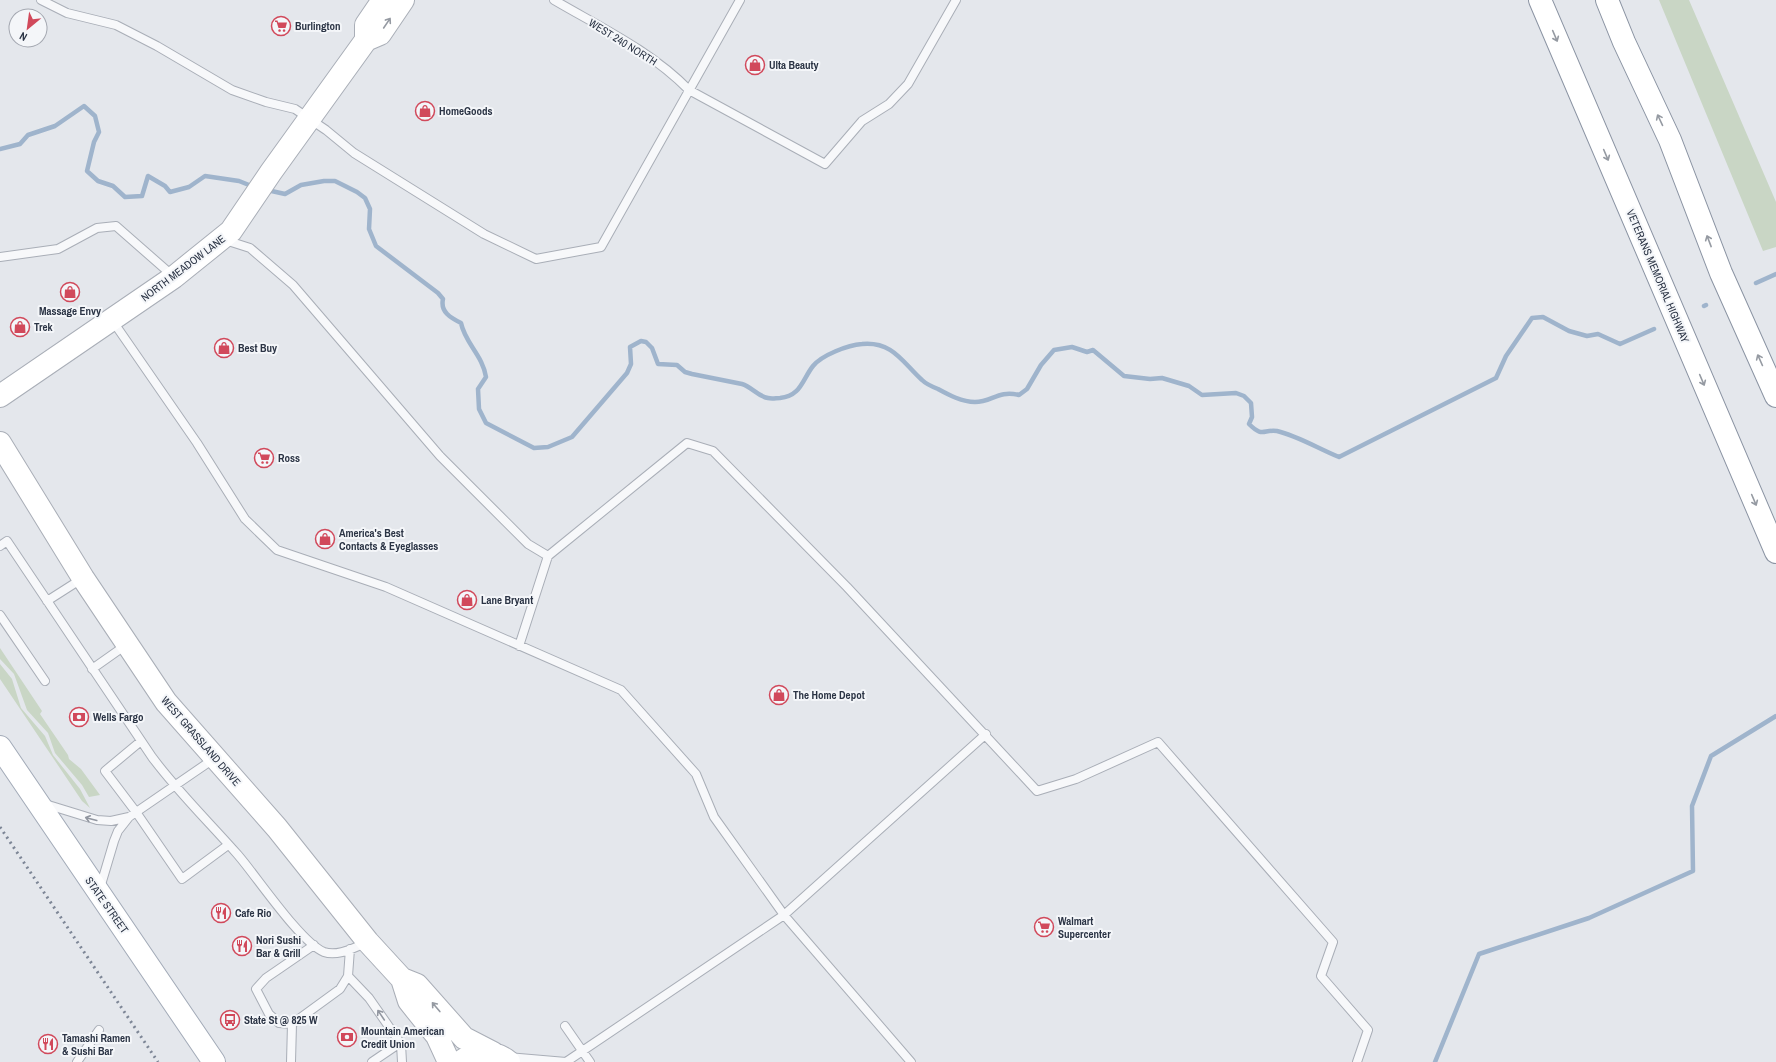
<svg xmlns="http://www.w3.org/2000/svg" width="1776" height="1062" viewBox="0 0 1776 1062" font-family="'Archivo Narrow',sans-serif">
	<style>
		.green { fill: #c9d6c5 }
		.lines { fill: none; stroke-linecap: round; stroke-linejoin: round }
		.stream { stroke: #9fb4cc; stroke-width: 4.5 }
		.lane-casing { stroke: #a9aeb7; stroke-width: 10 }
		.secondary-casing { stroke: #a9aeb7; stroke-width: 24 }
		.primary-casing { stroke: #a3abb8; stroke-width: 24 }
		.highway-casing { stroke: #8b94a3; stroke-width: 24 }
		.lane { stroke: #f7f8fa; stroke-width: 8 }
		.secondary { stroke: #fff; stroke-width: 22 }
		.primary { stroke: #fff; stroke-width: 22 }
		.highway { stroke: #fff; stroke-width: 22 }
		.rail { stroke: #7d8696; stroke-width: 3; stroke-dasharray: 2 4; stroke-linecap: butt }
		.oneway { stroke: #959aa2 }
		.oneway2 { stroke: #9196a0 }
		.labels { text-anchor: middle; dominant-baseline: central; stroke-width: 4; stroke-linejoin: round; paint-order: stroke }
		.poi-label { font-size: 11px; font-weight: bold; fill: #2b3445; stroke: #f4f6f9; text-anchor: start }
		.street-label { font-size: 11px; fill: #2b3445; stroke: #f4f6f9 }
	</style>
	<rect width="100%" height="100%" fill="#e4e7ec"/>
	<path class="green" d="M 1659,0 L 1689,0 L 1776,202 L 1776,247 L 1763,251 Z
		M 0,648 L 42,711 L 40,714 L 68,755 L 69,759 L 81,769 L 100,795 L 89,797 L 82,785 L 55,753 L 48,733 L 27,710 L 14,674 L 0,659 Z
		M 0,664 L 12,679 L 21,708 L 45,736 L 53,755 L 80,789 L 90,808 L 82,801 L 0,679 Z"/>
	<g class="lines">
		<path class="stream" d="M 0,149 L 20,144 L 28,135 L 55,126 L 84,106 L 95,116 L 99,132 L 94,142 L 87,171 L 98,181 L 113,186 L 125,197 L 142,196 L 148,176 L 165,186 L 170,192 L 189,187 L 205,176 L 239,181 L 254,187
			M 267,190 L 285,194 L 301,185 L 324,181 L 335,181 L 357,192 L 365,198 L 370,209 L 369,229 L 376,246 L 438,293 L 443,299 C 440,312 451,318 461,323 C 465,343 483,356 486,377 L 478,389 L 479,409 L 486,423 L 534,448 L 548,447 L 572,437 L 627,373 L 631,364 L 630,347 L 641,341 L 646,342 L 652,348 L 658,364 L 677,365 L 685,372 L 692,374 L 742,384 C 752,387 757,396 768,398 C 772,399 776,398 780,398 C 801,396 802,380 813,366 C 822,355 848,345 862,344 C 893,341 903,363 922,380 C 926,384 933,387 938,389 C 949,395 962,402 975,402 C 992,402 998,390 1019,395 L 1027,389 L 1041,365 L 1054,350 L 1072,347 L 1087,352 L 1093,350 L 1124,376 L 1150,379 L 1162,378 L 1189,386 L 1202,395 L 1236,393 L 1244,396 L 1251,403 L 1252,417 L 1249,424 C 1263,438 1263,429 1277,431 C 1298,436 1319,449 1339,457 L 1496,378 L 1506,356 L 1532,318 L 1543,317 L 1569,331 L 1587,336 L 1598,334 L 1620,344 L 1654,329
			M 1756,283 L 1776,274
			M 1704,306 L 1706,305
			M 1435,1062 L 1479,954 L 1589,918 L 1693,871 L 1692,806 L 1711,756 L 1776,716"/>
		<defs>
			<path id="lane" d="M 41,0 L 67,13 L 116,25 L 157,46 L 232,90 L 266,102 L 295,109 L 326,130 L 354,153 L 484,234 L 536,259 L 601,247 L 740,0
				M 554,0 C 600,27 651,51 689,90 L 825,164 L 862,121 L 889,104 L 908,84 L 956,0
				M 225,240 L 250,248 L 293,285 L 440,456 L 528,544 L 548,556
				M 0,257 L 58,249 L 97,228 L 116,226 L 173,276
				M 112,320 L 197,443 L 245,519 L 277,550 L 386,587 L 621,690 L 696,774 L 714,817 L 784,915 L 911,1062
				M 0,546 L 7,541 L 152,757 C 178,792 209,822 238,855 C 257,877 301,943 324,952 C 338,957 355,947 368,942
				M 47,601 L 83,578
				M 0,615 L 45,681
				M 519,646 L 548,556 L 687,443 L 713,451 L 847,587 L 1037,791 L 1076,779 L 1158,742 L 1333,942 L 1321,976 L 1368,1030 L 1357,1062
				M 92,669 L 126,645
				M 141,741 L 105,771 L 136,812 L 182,879 L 228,845
				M 45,804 L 97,820 L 111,821 L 129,817
				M 100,888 L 114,841 L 118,831 L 129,817 L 215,758
				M 314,945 L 266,978 L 256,989 L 269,1014 L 279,1023 L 292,1024 L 340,989 L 348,976 L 350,949
				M 348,976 L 369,998 L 401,1044 L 402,1062
				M 565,1026 L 590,1062
				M 507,1057 L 566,1062
				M 77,1062 L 99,1030
				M 291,1062 L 292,1024
				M 372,1062 L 400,1043
				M 566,1062 L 784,915 L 986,734"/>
			<path id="secondary" d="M 366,40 L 366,25 L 383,0
				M 0,396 L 174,277 L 231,231 L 271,172 L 366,40 L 380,34 L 403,0
				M 0,443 L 83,578 L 166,702 L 277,828 L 368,942 L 402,979 L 417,985 L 464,1038 L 493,1053
				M 402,979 L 409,1001 L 437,1036 L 449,1062
				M 460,1062 C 476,1050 494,1050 509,1062"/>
			<path id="primary" d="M 0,747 L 214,1062"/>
			<path id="highway" d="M 1540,0 L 1776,552
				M 1607,0 L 1624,42 L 1670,140 L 1721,273 L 1776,396"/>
		</defs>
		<use href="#lane" class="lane-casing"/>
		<use href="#secondary" class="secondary-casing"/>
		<use href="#primary" class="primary-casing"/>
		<use href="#highway" class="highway-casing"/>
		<use href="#lane" class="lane"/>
		<use href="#secondary" class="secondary"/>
		<use href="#primary" class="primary"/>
		<use href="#highway" class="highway"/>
		<path class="rail" d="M 0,827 L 158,1062"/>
	</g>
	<defs><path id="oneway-shaft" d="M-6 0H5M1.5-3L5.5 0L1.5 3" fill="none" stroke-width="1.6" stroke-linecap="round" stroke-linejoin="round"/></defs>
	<g class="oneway">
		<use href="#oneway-shaft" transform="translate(387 23) rotate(-56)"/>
		<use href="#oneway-shaft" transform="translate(1555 36) rotate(67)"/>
		<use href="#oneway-shaft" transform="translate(1660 120) rotate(-115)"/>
		<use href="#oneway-shaft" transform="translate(1606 155) rotate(67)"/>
		<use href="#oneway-shaft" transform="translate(1709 241) rotate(-111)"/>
		<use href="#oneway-shaft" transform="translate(1760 360) rotate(-114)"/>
		<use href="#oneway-shaft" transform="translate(1702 380) rotate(67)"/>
		<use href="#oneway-shaft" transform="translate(1754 500) rotate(67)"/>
		<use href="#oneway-shaft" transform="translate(436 1007) rotate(-130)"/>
	</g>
	<g class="oneway2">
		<use href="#oneway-shaft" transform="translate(91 819) rotate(-165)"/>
		<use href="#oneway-shaft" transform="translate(381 1015) rotate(-124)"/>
	</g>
	<defs>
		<symbol id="supermarket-ring" viewBox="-11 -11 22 22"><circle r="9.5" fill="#f4f6f9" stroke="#d1495b" stroke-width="1.5"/><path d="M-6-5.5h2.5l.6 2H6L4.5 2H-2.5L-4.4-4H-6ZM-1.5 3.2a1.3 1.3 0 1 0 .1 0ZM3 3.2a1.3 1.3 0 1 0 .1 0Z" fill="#d1495b"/></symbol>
		<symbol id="shop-ring" viewBox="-11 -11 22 22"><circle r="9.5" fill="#f4f6f9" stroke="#d1495b" stroke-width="1.5"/><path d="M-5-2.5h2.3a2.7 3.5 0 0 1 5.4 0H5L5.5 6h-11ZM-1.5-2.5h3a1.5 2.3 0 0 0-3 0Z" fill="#d1495b"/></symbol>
		<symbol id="bank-ring" viewBox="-11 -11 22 22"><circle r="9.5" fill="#f4f6f9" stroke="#d1495b" stroke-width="1.5"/><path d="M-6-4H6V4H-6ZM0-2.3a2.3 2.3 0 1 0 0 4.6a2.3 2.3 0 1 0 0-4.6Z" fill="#d1495b"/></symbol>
		<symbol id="restaurant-ring" viewBox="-11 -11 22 22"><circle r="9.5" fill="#f4f6f9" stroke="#d1495b" stroke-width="1.5"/><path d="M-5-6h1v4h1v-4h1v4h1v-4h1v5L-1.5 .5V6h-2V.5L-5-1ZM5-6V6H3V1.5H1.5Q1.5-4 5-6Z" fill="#d1495b"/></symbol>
		<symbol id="bus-ring" viewBox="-11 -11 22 22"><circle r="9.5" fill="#f4f6f9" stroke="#d1495b" stroke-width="1.5"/><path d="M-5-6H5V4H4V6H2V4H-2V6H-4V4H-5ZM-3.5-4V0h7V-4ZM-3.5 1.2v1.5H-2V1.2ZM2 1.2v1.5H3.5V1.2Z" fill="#d1495b"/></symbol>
	</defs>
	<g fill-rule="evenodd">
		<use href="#supermarket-ring" x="270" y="15" width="22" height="22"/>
		<use href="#shop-ring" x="744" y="54" width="22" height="22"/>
		<use href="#shop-ring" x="414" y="100" width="22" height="22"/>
		<use href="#shop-ring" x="59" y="281" width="22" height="22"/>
		<use href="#shop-ring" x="9" y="316" width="22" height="22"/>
		<use href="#shop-ring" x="213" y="337" width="22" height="22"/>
		<use href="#supermarket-ring" x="253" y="447" width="22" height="22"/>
		<use href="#shop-ring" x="314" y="528" width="22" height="22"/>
		<use href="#shop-ring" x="456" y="589" width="22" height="22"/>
		<use href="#shop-ring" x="768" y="684" width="22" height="22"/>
		<use href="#bank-ring" x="68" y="706" width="22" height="22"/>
		<use href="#restaurant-ring" x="210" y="902" width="22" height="22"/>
		<use href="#supermarket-ring" x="1033" y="916" width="22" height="22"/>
		<use href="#restaurant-ring" x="231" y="935" width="22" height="22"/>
		<use href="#bus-ring" x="219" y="1009" width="22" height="22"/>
		<use href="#bank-ring" x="336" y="1026" width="22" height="22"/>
		<use href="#restaurant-ring" x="37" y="1033" width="22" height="22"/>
	</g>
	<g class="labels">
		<g class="poi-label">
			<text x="295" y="26">Burlington</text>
			<text x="769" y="65">Ulta Beauty</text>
			<text x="439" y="111">HomeGoods</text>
			<text x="70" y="311" text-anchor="middle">Massage Envy</text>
			<text x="34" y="327">Trek</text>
			<text x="238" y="348">Best Buy</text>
			<text x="278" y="458">Ross</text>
			<text x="339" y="533">America's Best<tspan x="339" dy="13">Contacts &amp; Eyeglasses</tspan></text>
			<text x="481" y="600">Lane Bryant</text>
			<text x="793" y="695">The Home Depot</text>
			<text x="93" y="717">Wells Fargo</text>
			<text x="235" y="913">Cafe Rio</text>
			<text x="1058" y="921">Walmart<tspan x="1058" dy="13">Supercenter</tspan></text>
			<text x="256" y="940">Nori Sushi<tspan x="256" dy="13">Bar &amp; Grill</tspan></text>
			<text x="244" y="1020">State St @ 825 W</text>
			<text x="361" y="1031">Mountain American<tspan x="361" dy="13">Credit Union</tspan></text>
			<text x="62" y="1038">Tamashi Ramen<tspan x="62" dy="13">&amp; Sushi Bar</tspan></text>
		</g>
		<g class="street-label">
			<text transform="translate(623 42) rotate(32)">WEST 240 NORTH</text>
			<text transform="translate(183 268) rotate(-37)">NORTH MEADOW LANE</text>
			<text transform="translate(1658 276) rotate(67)">VETERANS MEMORIAL HIGHWAY</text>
			<text transform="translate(201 741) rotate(49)">WEST GRASSLAND DRIVE</text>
			<text transform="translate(107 905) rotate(55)">STATE STREET</text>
		</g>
	</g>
	<g transform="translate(28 28) rotate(209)"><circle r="19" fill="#f4f6f9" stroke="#a4a8b1"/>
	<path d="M0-3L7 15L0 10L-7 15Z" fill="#d1495b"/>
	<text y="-6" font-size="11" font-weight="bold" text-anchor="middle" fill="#2b3445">N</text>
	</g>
</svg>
